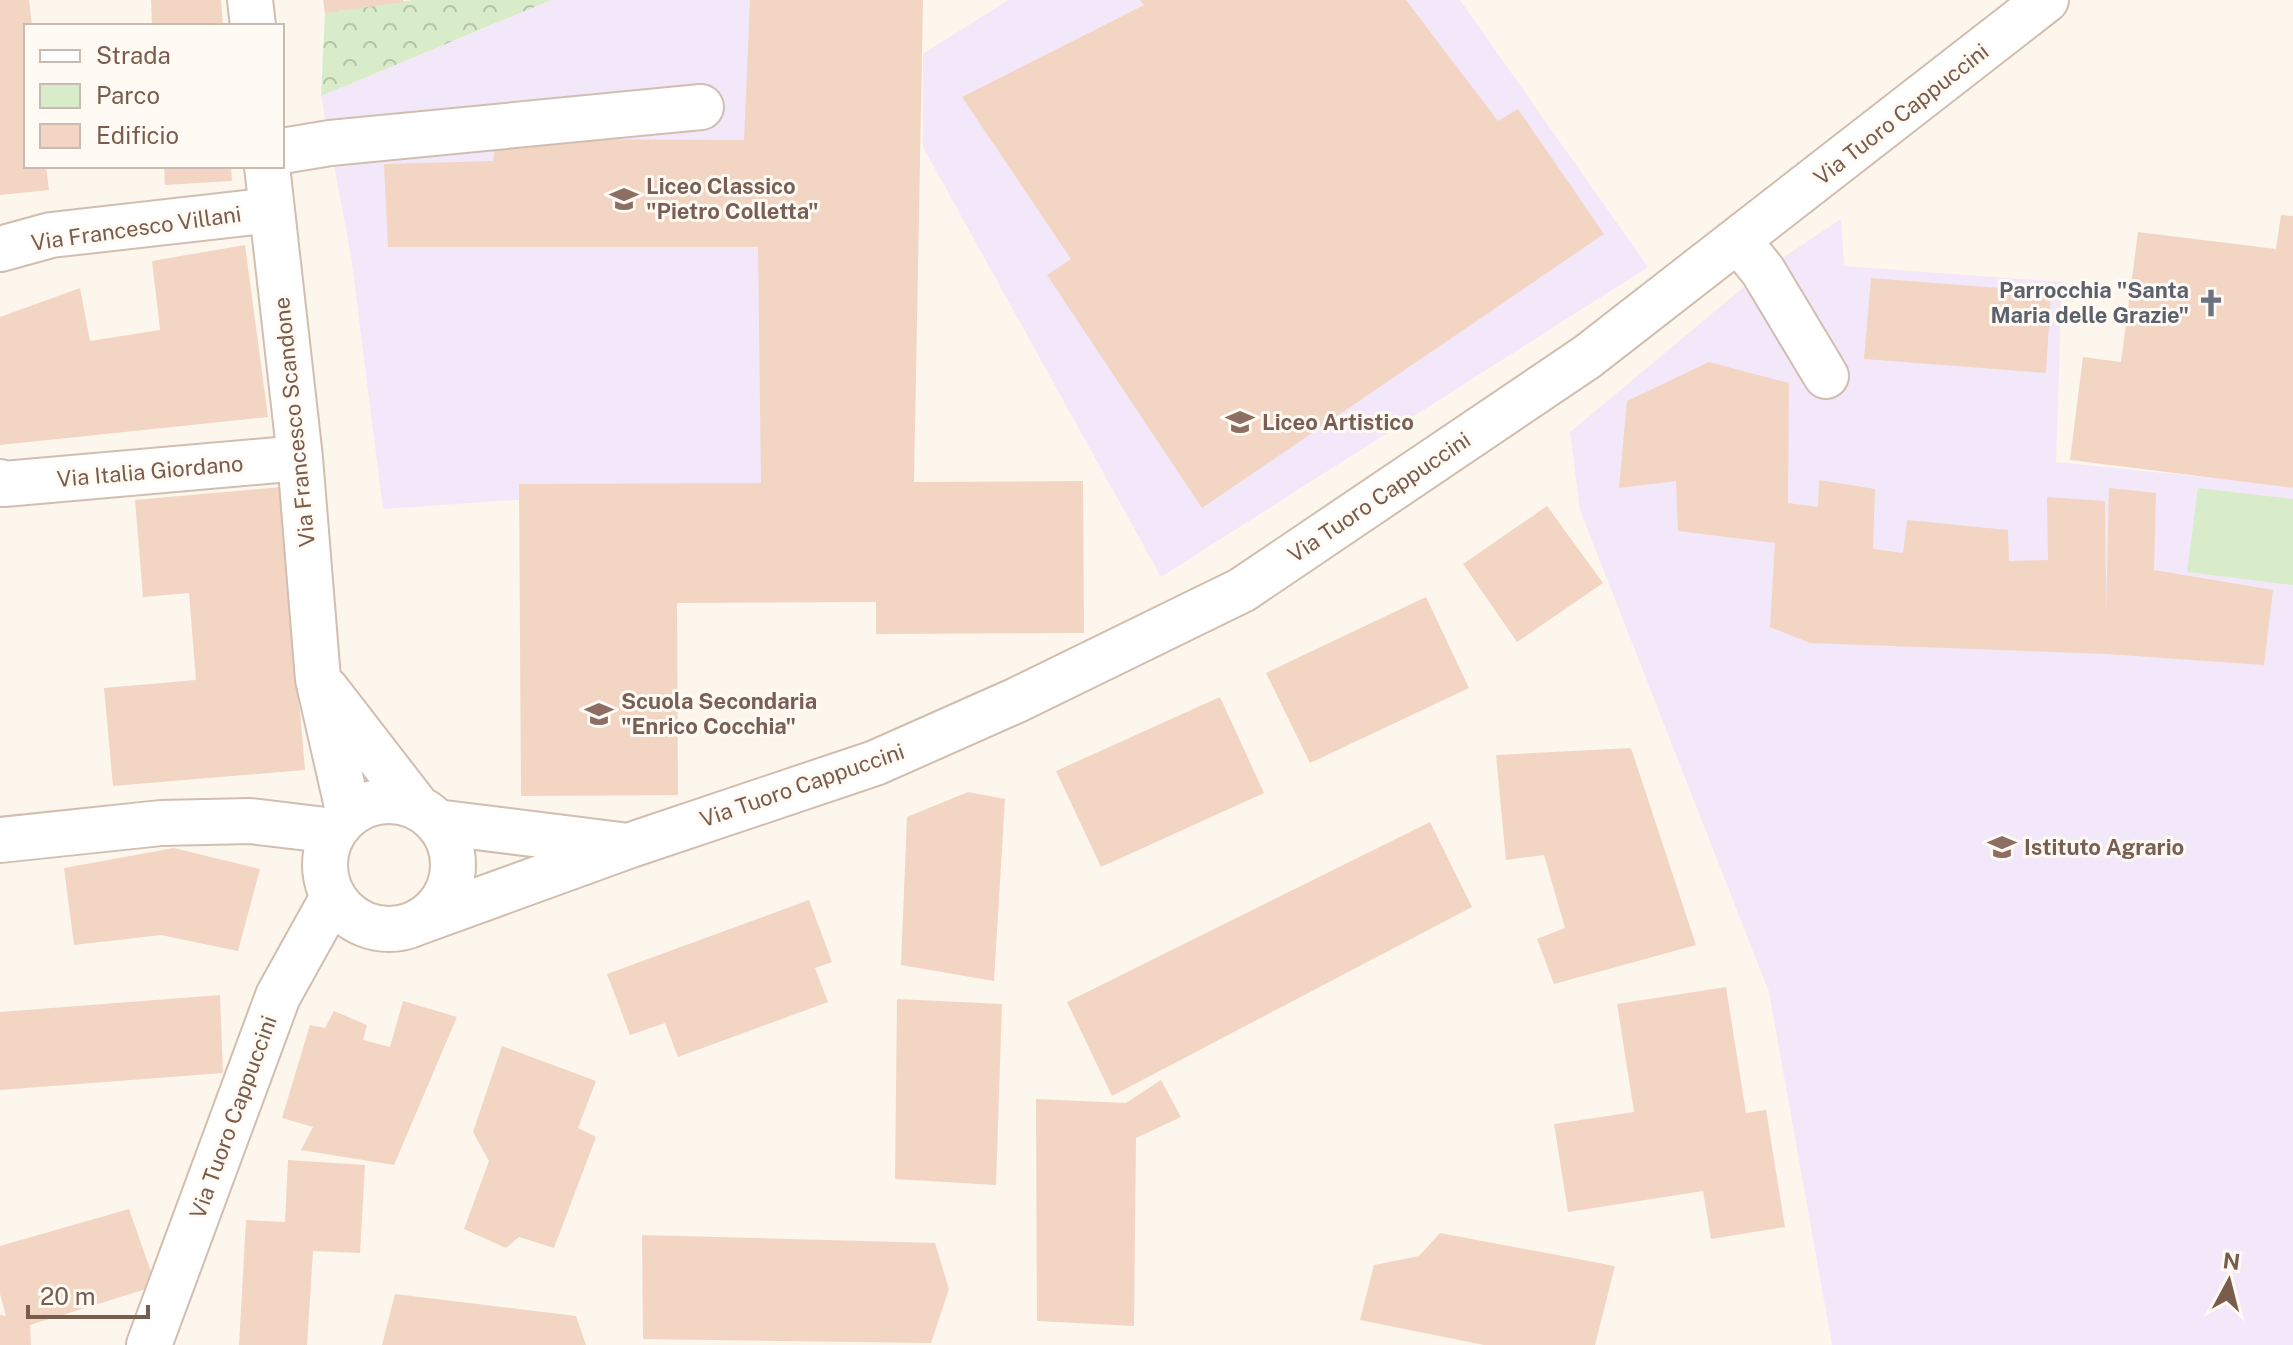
<svg xmlns="http://www.w3.org/2000/svg" width="2293" height="1345" viewBox="0 0 2293 1345" font-family="'Public Sans',sans-serif">
	<style>
		.education { fill: #f3e8fa }
		.forest { fill: url(#forest-crowns) }
		.park { fill: #d8ecc9 }
		.building { fill: #f3d5c3 }
		.lines { fill: none; stroke-linecap: round; stroke-linejoin: round }
		.minor-casing { stroke: #d1beb0; stroke-width: 48 }
		.minor { stroke: #fff; stroke-width: 44 }
		.labels { text-anchor: middle; dominant-baseline: central; stroke-width: 6; stroke-linejoin: round; paint-order: stroke }
		.street-label { font-size: 22px; fill: #7a5c4d; stroke: #fffaf3 }
		.education-label { font-size: 22px; font-weight: bold; fill: #785e54; stroke: #fffaf3; text-anchor: start }
		.worship-label { font-size: 22px; font-weight: bold; fill: #5b616d; stroke: #fffaf3; text-anchor: end }
	</style>
	<defs>
		<pattern id="forest-crowns" width="20" height="18" patternUnits="userSpaceOnUse" patternTransform="scale(2)"><rect width="20" height="18" fill="#d8ecc9"/><path d="M2 6a3 3 0 1 1 6 0M12 15a3 3 0 1 1 6 0" fill="none" stroke="#b4c2a5"/></pattern>
	</defs>
	<rect width="100%" height="100%" fill="#fdf6ec"/>
	<path class="education" d="M 551,0 L 902,0 L 914,482 L 761,483 L 383,509 L 351,256 L 321,96 Z
		M 1008,0 L 1460,0 L 1648,267 L 1161,577 L 923,147 L 923,54 Z
		M 1841,219 L 1844,266 L 2062,282 L 2056,462 L 2293,486 L 2293,1345 L 1832,1345 L 1769,992 L 1580,510 L 1570,432 L 1763,271 Z"/>
	<path class="forest" d="M 412,0 L 551,0 L 321,96 L 325,13 Z"/>
	<path class="park" d="M 2198,488 L 2293,499 L 2293,585 L 2187,572 Z"/>
	<path class="building" d="M 0,0 L 29,0 L 32,26 L 26,26 L 26,166 L 46,166 L 49,190 L 0,195 Z
		M 151,0 L 221,0 L 223,26 L 152,26 Z
		M 323,0 L 403,0 L 404,2 L 325,13 Z
		M 750,0 L 923,0 L 914,482 L 1083,481 L 1084,633 L 876,634 L 876,602 L 677,603 L 678,795 L 521,796 L 519,484 L 761,483 L 758,247 L 388,247 L 384,164 L 493,161 L 496,139 L 744,140 Z
		M 1140,0 L 1406,0 L 1498,121 L 1518,109 L 1604,234 L 1202,508 L 1047,275 L 1071,259 L 962,97 L 1144,5 Z
		M 164,166 L 231,166 L 232,181 L 165,185 Z
		M 2281,215 L 2293,216 L 2293,488 L 2070,460 L 2083,357 L 2121,362 L 2138,232 L 2276,249 Z
		M 245,245 L 268,417 L 0,445 L 0,317 L 80,288 L 90,341 L 160,330 L 152,261 Z
		M 1871,278 L 2051,292 L 2046,373 L 1864,359 Z
		M 1709,362 L 1789,383 L 1788,503 L 1818,507 L 1819,480 L 1875,489 L 1873,549 L 1903,553 L 1907,520 L 2008,530 L 2009,561 L 2048,560 L 2047,497 L 2105,501 L 2106,615 L 2109,488 L 2156,493 L 2154,570 L 2273,590 L 2264,665 L 2106,654 L 1810,643 L 1770,627 L 1775,543 L 1678,531 L 1676,481 L 1619,488 L 1627,401 Z
		M 281,487 L 305,770 L 113,786 L 104,688 L 196,680 L 189,593 L 143,597 L 135,500 Z
		M 1547,506 L 1603,583 L 1517,642 L 1463,564 Z
		M 1426,597 L 1469,688 L 1310,763 L 1266,673 Z
		M 1220,697 L 1264,793 L 1101,867 L 1056,771 Z
		M 1631,748 L 1696,945 L 1554,984 L 1537,939 L 1565,928 L 1544,855 L 1506,860 L 1496,755 Z
		M 968,792 L 1005,799 L 994,981 L 901,965 L 907,817 Z
		M 1430,822 L 1472,907 L 1112,1096 L 1067,1002 Z
		M 174,848 L 260,869 L 238,951 L 161,935 L 74,945 L 64,868 Z
		M 809,900 L 832,962 L 815,968 L 828,1002 L 678,1057 L 665,1023 L 630,1035 L 607,974 Z
		M 1726,987 L 1746,1113 L 1766,1110 L 1785,1227 L 1711,1239 L 1703,1191 L 1568,1212 L 1554,1124 L 1634,1112 L 1617,1004 Z
		M 220,995 L 223,1073 L 0,1090 L 0,1012 Z
		M 897,999 L 1002,1004 L 996,1185 L 895,1179 Z
		M 403,1001 L 457,1017 L 394,1165 L 301,1150 L 313,1127 L 282,1118 L 310,1025 L 325,1028 L 334,1011 L 367,1025 L 363,1040 L 390,1047 Z
		M 502,1046 L 596,1081 L 578,1128 L 596,1137 L 554,1248 L 519,1237 L 506,1248 L 464,1229 L 489,1161 L 473,1132 Z
		M 1161,1080 L 1181,1117 L 1136,1138 L 1134,1326 L 1037,1321 L 1036,1099 L 1126,1103 Z
		M 288,1160 L 365,1165 L 360,1253 L 313,1251 L 307,1345 L 239,1345 L 246,1220 L 285,1222 Z
		M 129,1209 L 156,1286 L 30,1325 L 31,1345 L 0,1345 L 0,1315 L 6,1316 L 0,1294 L 0,1246 Z
		M 1440,1233 L 1615,1266 L 1595,1345 L 1484,1345 L 1360,1320 L 1374,1265 L 1419,1256 Z
		M 642,1235 L 935,1243 L 949,1289 L 931,1343 L 643,1339 Z
		M 395,1294 L 576,1316 L 586,1345 L 382,1345 Z"/>
	<g class="lines">
		<defs>
			<path id="minor" d="M 250,0 L 253,26
				M 282,151 L 330,143 L 701,107
				M 267,166 L 300,458 L 318,679 L 349,815
				M 1738,240 L 1763,271 L 1826,376
				M 0,249 L 51,235 L 272,210
				M 0,482 L 4,484 L 300,458
				M 326,689 L 418,808
				M325 865a64 64 0 1 1 128 0a64 64 0 1 1-128 0Z
				M 436,822 L 621,845
				M 0,840 L 161,823 L 250,821 L 334,831
				M 416,923 L 628,846 L 875,763 L 1017,700 L 1242,590 L 1587,357 L 2046,0
				M 149,1345 L 278,996 L 333,897"/>
		</defs>
		<use href="#minor" class="minor-casing"/>
		<use href="#minor" class="minor"/>
	</g>
	<defs>
		<symbol id="school-bare" viewBox="-9 -9 18 18"><path d="M0-5L7-2L0 1L-7-2ZM-4 1L0 2.5L4 1V4Q0 6-4 4Z" fill="#8d6e63" stroke="#fffaf3" stroke-width="2.5" paint-order="stroke"/></symbol>
		<symbol id="church-bare" viewBox="-9 -9 18 18"><path d="M-1.2-6h2.4v3.5h3.3v2.4h-3.3V6h-2.4V-.1h-3.3v-2.4h3.3Z" fill="#6b7280" stroke="#fffaf3" stroke-width="2.5" paint-order="stroke"/></symbol>
	</defs>
	<g fill-rule="evenodd">
		<use href="#school-bare" x="604" y="179" width="40" height="40"/>
		<use href="#church-bare" x="2191" y="283" width="40" height="40"/>
		<use href="#school-bare" x="1220" y="402" width="40" height="40"/>
		<use href="#school-bare" x="579" y="694" width="40" height="40"/>
		<use href="#school-bare" x="1982" y="827" width="40" height="40"/>
	</g>
	<g class="labels">
		<g class="street-label">
			<text transform="translate(1901 114) rotate(-38)">Via Tuoro Cappuccini</text>
			<text transform="translate(136 228) rotate(-8)">Via Francesco Villani</text>
			<text transform="translate(294 422) rotate(-96)">Via Francesco Scandone</text>
			<text transform="translate(150 471) rotate(-5)">Via Italia Giordano</text>
			<text transform="translate(1379 497) rotate(-34)">Via Tuoro Cappuccini</text>
			<text transform="translate(802 785) rotate(-19)">Via Tuoro Cappuccini</text>
			<text transform="translate(233 1117) rotate(-70)">Via Tuoro Cappuccini</text>
		</g>
		<g class="education-label">
			<text x="646" y="186">Liceo Classico<tspan x="646" dy="25">"Pietro Colletta"</tspan></text>
			<text x="1262" y="422">Liceo Artistico</text>
			<text x="621" y="701">Scuola Secondaria<tspan x="621" dy="25">"Enrico Cocchia"</tspan></text>
			<text x="2024" y="847">Istituto Agrario</text>
		</g>
		<g class="worship-label">
			<text x="2189" y="290">Parrocchia "Santa<tspan x="2189" dy="25">Maria delle Grazie"</tspan></text>
		</g>
	</g>
	<rect x="24" y="24" width="260" height="144" fill="#fffaf3" stroke="#cabbb1" stroke-width="2"/>
	<rect x="40" y="50" width="40" height="12" fill="#ffffff" stroke="#cabbb1" stroke-width="2"/>
	<text x="96" y="64" font-size="24" fill="#7a5c4d">Strada</text>
	<rect x="40" y="84" width="40" height="24" fill="#d8ecc9" stroke="#cabbb1" stroke-width="2"/>
	<text x="96" y="104" font-size="24" fill="#7a5c4d">Parco</text>
	<rect x="40" y="124" width="40" height="24" fill="#f3d5c3" stroke="#cabbb1" stroke-width="2"/>
	<text x="96" y="144" font-size="24" fill="#7a5c4d">Edificio</text>
	<g transform="translate(2229 1281) rotate(7)" stroke="#fffaf3" stroke-width="6" paint-order="stroke">
	<path d="M0-6L14 30L0 20L-14 30Z" fill="#7a5c4d"/>
	<text y="-12" font-size="22" font-weight="bold" text-anchor="middle" fill="#7a5c4d">N</text>
	</g>
	<path d="M28 1305v12h120v-12" fill="none" stroke="#7a5c4d" stroke-width="4"/>
	<text x="40" y="1305" font-size="24" fill="#7a5c4d" stroke="#fffaf3" stroke-width="6" paint-order="stroke">20 m</text>
</svg>
